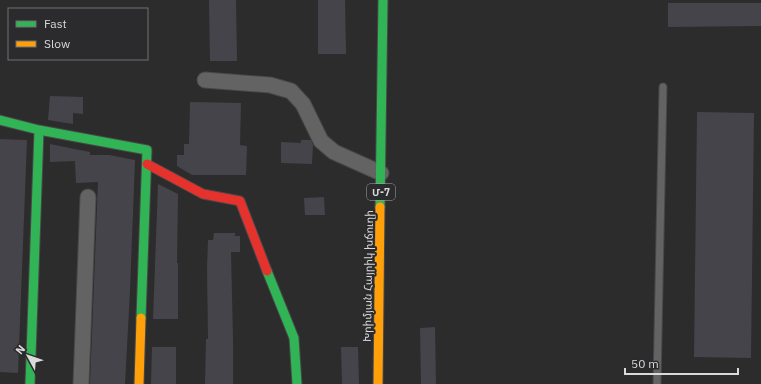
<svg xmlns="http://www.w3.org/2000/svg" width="761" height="384" viewBox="0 0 761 384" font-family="'IBM Plex Sans','Noto Sans Armenian',sans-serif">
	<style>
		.building { fill: #45444b }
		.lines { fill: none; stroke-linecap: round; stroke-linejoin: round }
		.lane-casing { stroke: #484849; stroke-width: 9 }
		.street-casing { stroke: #484849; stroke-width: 17 }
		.fast-casing { stroke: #484849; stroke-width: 11 }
		.slow-casing { stroke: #484849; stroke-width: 11 }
		.jam-casing { stroke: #484849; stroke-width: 11 }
		.lane { stroke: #636363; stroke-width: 7 }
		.street { stroke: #636363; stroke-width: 15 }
		.fast { stroke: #30b455; stroke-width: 9 }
		.slow { stroke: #ff9f0a; stroke-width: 9 }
		.jam { stroke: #e5322d; stroke-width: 9 }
		.labels { text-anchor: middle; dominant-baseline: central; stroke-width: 4; stroke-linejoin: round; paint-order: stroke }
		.shield { fill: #2b2b2d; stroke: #a6a6a8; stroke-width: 1 }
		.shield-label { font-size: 10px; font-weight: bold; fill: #dadadc }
		.street-label { font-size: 11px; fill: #dadadc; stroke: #2b2b2d }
	</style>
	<rect width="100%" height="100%" fill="#2c2c2c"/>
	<path class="building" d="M 209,0 L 236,0 L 237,61 L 210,61 Z
		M 318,0 L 345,0 L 346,54 L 318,54 Z
		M 668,3 L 761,3 L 761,26 L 668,27 Z
		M 50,96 L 83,97 L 83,114 L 73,113 L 73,124 L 48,120 Z
		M 190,102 L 241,103 L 240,145 L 247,146 L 246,175 L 192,175 L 177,166 L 177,155 L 184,155 L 184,144 L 189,144 Z
		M 697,112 L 754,113 L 751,358 L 694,357 Z
		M 0,139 L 27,140 L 18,373 L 0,372 Z
		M 301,140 L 311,140 L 313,145 L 312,164 L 281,163 L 281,142 L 301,143 Z
		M 50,144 L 90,152 L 90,155 L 109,155 L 135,160 L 130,291 L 125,384 L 90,384 L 98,182 L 76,183 L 75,161 L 50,162 Z
		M 158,184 L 178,194 L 177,263 L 178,263 L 178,319 L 153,319 Z
		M 324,197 L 325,215 L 305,215 L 304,198 Z
		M 214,233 L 235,233 L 235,236 L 240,236 L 240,252 L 231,252 L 233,339 L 233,384 L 205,384 L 206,339 L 208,339 L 207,268 L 208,240 L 213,240 Z
		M 435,327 L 436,384 L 421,384 L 420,328 Z
		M 152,347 L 176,347 L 176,384 L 151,384 Z
		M 341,347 L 358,347 L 359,384 L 342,384 Z"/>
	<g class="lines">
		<defs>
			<path id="lane" d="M 657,384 L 663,87"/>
			<path id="street" d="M 205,80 L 270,85 L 291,91 L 303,104 L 321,141 L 334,152 L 381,173
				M 81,384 L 88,197"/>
			<path id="fast" d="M 0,120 L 39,130 L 147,150 L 141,318
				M 380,207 L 383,0
				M 267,271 L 294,338 L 297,384
				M 30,384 L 39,130"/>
			<path id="slow" d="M 139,384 L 141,318
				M 378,384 L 380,207"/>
			<path id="jam" d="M 147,164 L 203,194 L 240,201 L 267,271"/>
		</defs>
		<use href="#lane" class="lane-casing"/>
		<use href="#street" class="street-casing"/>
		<use href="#fast" class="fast-casing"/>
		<use href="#slow" class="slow-casing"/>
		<use href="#jam" class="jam-casing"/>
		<use href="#lane" class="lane"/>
		<use href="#street" class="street"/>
		<use href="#fast" class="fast"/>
		<use href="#slow" class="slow"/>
		<use href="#jam" class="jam"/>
	</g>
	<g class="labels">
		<rect class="shield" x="367" y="184" width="28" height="16" rx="3"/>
		<g class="shield-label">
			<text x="381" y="192">Մ-7</text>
		</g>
		<g class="street-label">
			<text transform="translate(368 276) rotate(-89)">Խրիմյան Հայրիկ խճուղի</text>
		</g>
	</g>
	<rect x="8" y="8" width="140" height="52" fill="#2b2b2d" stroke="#717173"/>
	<rect x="16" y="21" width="20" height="6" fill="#30b455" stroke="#717173"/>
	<text x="44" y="28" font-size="12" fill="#dadadc">Fast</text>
	<rect x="16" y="41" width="20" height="6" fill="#ff9f0a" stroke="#717173"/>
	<text x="44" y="48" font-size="12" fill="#dadadc">Slow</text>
	<g transform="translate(28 356) rotate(310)" stroke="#2b2b2d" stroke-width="3" paint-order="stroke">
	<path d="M0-3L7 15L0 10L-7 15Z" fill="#dadadc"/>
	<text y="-6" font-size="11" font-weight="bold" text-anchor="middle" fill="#dadadc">N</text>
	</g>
	<path d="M625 368v6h113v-6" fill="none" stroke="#dadadc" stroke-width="2"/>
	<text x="631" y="368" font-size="12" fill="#dadadc" stroke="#2b2b2d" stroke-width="3" paint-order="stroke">50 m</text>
</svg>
